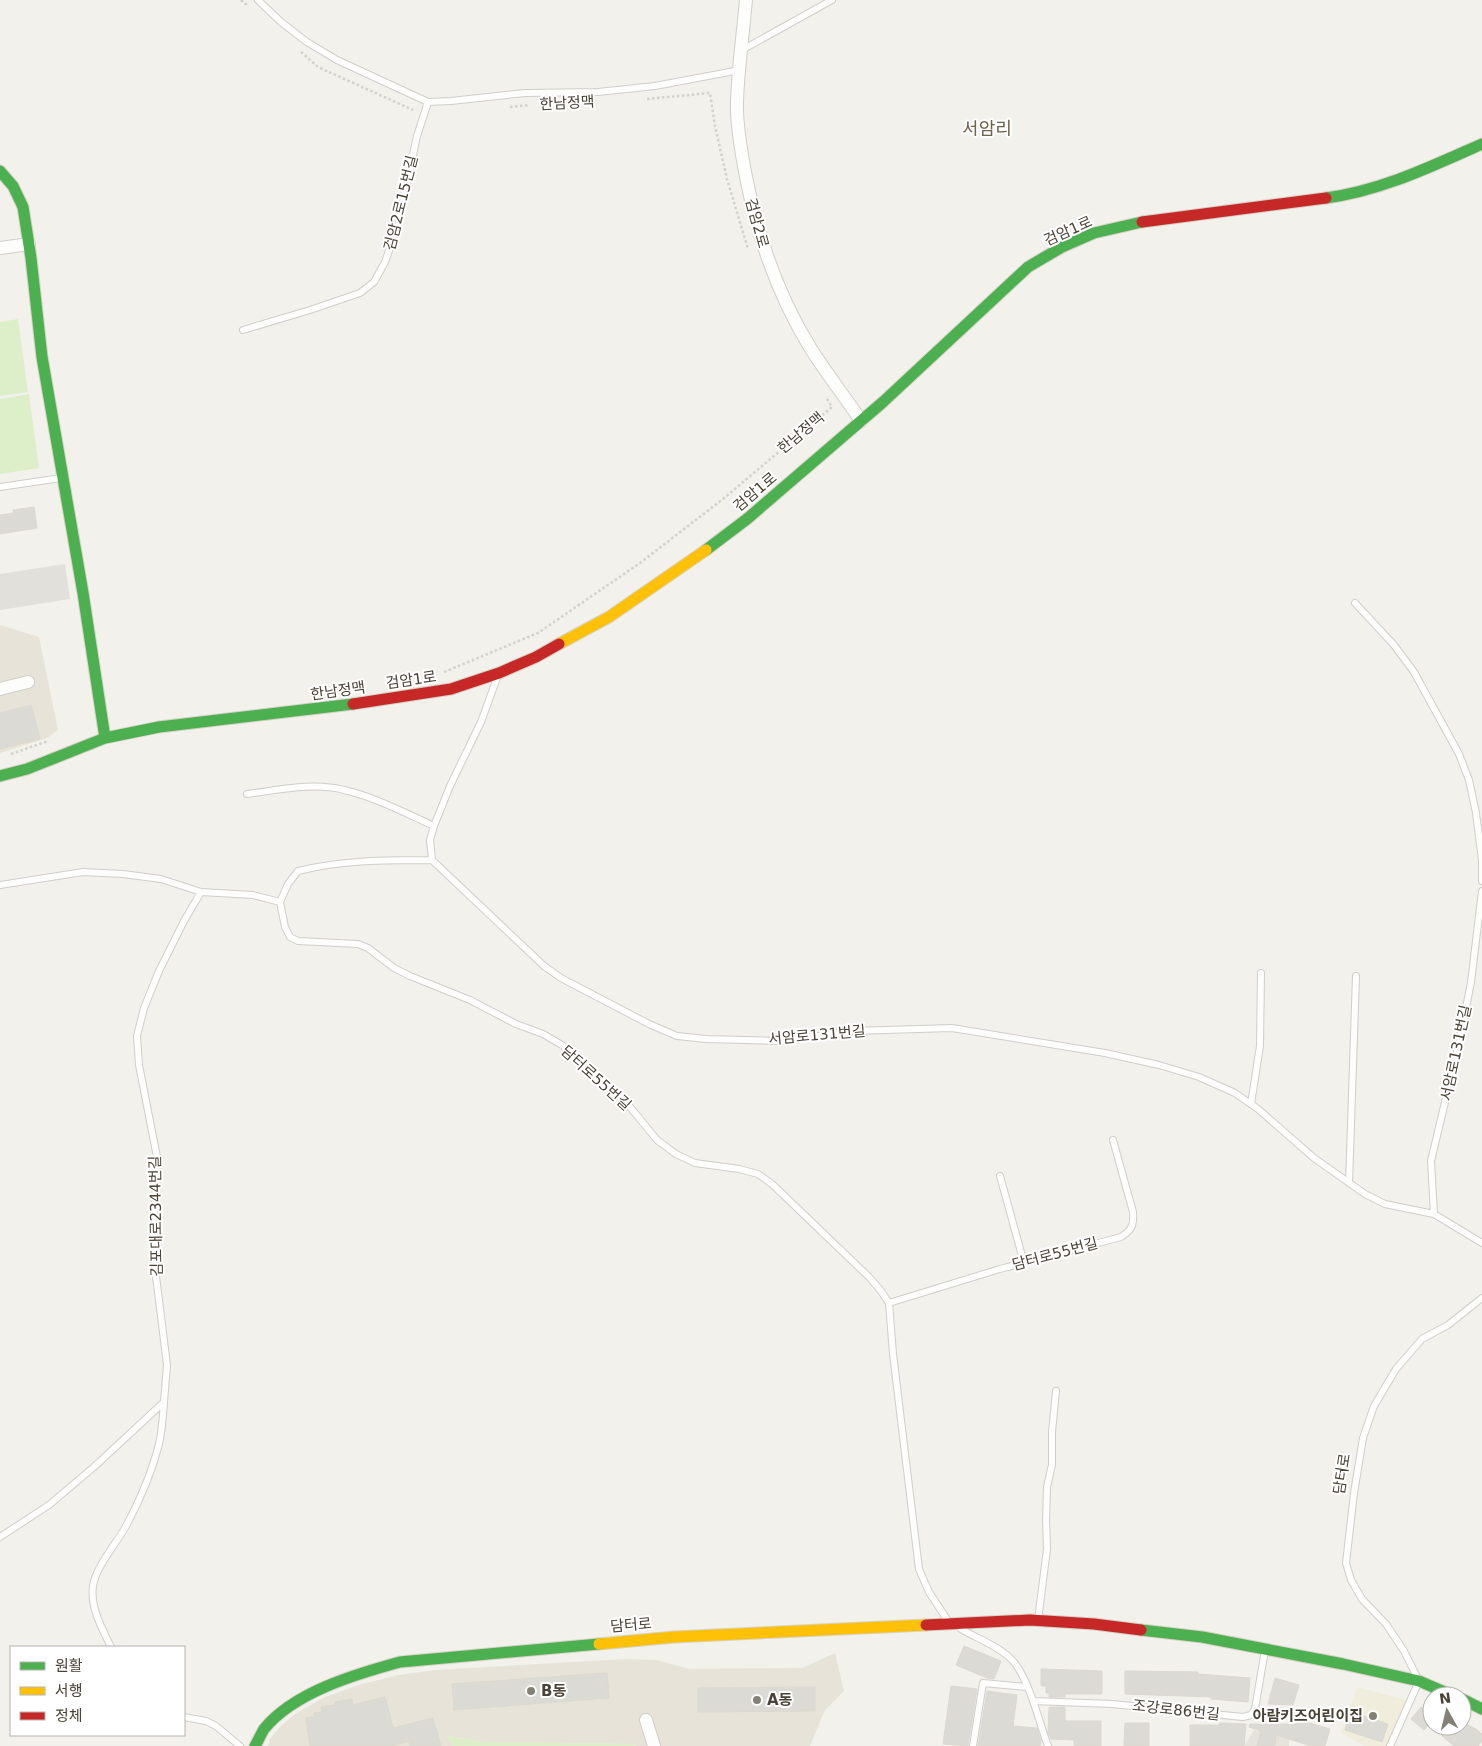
<svg xmlns="http://www.w3.org/2000/svg" width="1482" height="1746" viewBox="0 0 1482 1746" font-family="'DejaVu Sans','Noto Sans KR',sans-serif">
	<style>
		.residential { fill: #e7e3d8 }
		.industrial { fill: #e6e2dc }
		.education { fill: #f1eddd }
		.green { fill: #ddefc9 }
		.parking { fill: #e1e0da }
		.building { fill: #dcdad4; stroke: #dbd8d0 }
		.lines { fill: none; stroke-linecap: round; stroke-linejoin: round }
		.lane-casing { stroke: #d0cec9; stroke-width: 8 }
		.street-casing { stroke: #d0cec9; stroke-width: 14 }
		.fast-casing { stroke: #d5d2c4; stroke-width: 13 }
		.slow-casing { stroke: #d5d2c4; stroke-width: 13 }
		.jam-casing { stroke: #d5d2c4; stroke-width: 13 }
		.path { stroke: #d2d1ca; stroke-width: 2.5; stroke-dasharray: 2.5 2.5; stroke-linecap: butt }
		.lane { stroke: #fdfdfc; stroke-width: 6 }
		.street { stroke: #fdfdfc; stroke-width: 12 }
		.fast { stroke: #4caf50; stroke-width: 11 }
		.slow { stroke: #ffc107; stroke-width: 11 }
		.jam { stroke: #c62828; stroke-width: 11 }
		.poi-dot { fill: #858075; stroke: #fff; stroke-width: 2 }
		.labels { text-anchor: middle; dominant-baseline: central; stroke-width: 4; stroke-linejoin: round; paint-order: stroke }
		.street-label { font-size: 15px; fill: #4a4335; stroke: #fff }
		.poi-label { font-size: 15px; font-weight: bold; fill: #4a4335; stroke: #fff; text-anchor: start }
		.quarter-label { font-size: 18px; fill: #6e624b; stroke: #fff }
	</style>
	<rect width="100%" height="100%" fill="#f2f1ec"/>
	<path class="residential" d="M 0,625 L 39,637 L 58,730 L 47,738 L 0,753 Z
		M 835,1653 L 844,1691 L 825,1710 L 810,1746 L 636,1746 L 631,1744 L 537,1743 L 486,1742 L 448,1736 L 452,1746 L 268,1746 L 270,1739 L 280,1727 L 295,1714 L 325,1697 L 362,1684 L 399,1675 L 435,1670 L 626,1659 L 656,1660 L 690,1669 L 802,1668 Z"/>
	<path class="industrial" d="M 1254,1730 L 1289,1737 L 1289,1746 L 1244,1746 Z"/>
	<path class="education" d="M 1357,1687 L 1407,1700 L 1387,1746 L 1364,1746 L 1341,1733 Z"/>
	<path class="green" d="M 18,319 L 28,392 L 0,396 L 0,322 Z
		M 29,394 L 39,468 L 0,474 L 0,399 Z
		M 447,1736 L 486,1742 L 631,1744 L 636,1746 L 452,1746 Z"/>
	<path class="parking" d="M 65,564 L 70,599 L 0,610 L 0,574 Z"/>
	<path class="building" d="M 34,507 L 37,528 L 0,534 L 0,515 L 14,513 L 13,510 Z
		M 31,705 L 40,739 L 0,749 L 0,713 Z
		M 964,1646 L 1001,1661 L 994,1679 L 987,1678 L 956,1665 Z
		M 1041,1669 L 1102,1671 L 1102,1694 L 1065,1694 L 1065,1697 L 1049,1697 L 1049,1693 L 1046,1693 L 1046,1686 L 1041,1686 Z
		M 1125,1671 L 1198,1672 L 1198,1674 L 1250,1678 L 1248,1702 L 1211,1699 L 1211,1697 L 1125,1694 Z
		M 607,1673 L 609,1698 L 454,1710 L 452,1684 Z
		M 1275,1678 L 1299,1685 L 1293,1705 L 1268,1704 Z
		M 951,1686 L 977,1689 L 968,1746 L 943,1744 Z
		M 815,1687 L 815,1711 L 698,1712 L 698,1688 Z
		M 987,1691 L 1017,1695 L 1013,1726 L 1037,1728 L 1041,1741 L 1040,1746 L 978,1746 Z
		M 385,1697 L 393,1728 L 433,1718 L 441,1746 L 410,1746 L 409,1741 L 391,1746 L 310,1746 L 306,1718 L 315,1717 L 314,1713 L 322,1712 L 321,1707 L 335,1705 L 335,1702 L 352,1699 L 353,1705 Z
		M 1049,1707 L 1065,1707 L 1065,1721 L 1101,1721 L 1101,1746 L 1074,1746 L 1074,1740 L 1051,1739 L 1048,1732 Z
		M 1421,1707 L 1432,1716 L 1432,1721 L 1424,1730 L 1411,1719 Z
		M 1351,1712 L 1388,1724 L 1382,1742 L 1345,1730 Z
		M 1296,1719 L 1330,1729 L 1325,1746 L 1311,1746 L 1276,1735 L 1275,1746 L 1257,1746 L 1261,1731 L 1249,1727 L 1250,1724 L 1296,1724 Z
		M 1462,1722 L 1476,1729 L 1482,1734 L 1482,1741 L 1478,1746 L 1454,1746 L 1442,1736 L 1450,1726 L 1462,1726 Z
		M 1125,1723 L 1149,1723 L 1149,1746 L 1124,1746 Z
		M 1220,1723 L 1246,1724 L 1244,1746 L 1190,1746 L 1190,1725 L 1219,1725 Z"/>
	<g class="lines">
		<defs>
			<path id="lane" d="M 258,0 L 281,22 L 307,42 L 337,60 L 428,102 L 451,101 L 525,93 L 598,92 L 655,86 L 740,70
				M 742,50 L 832,0
				M 243,330 L 310,310 L 360,293 L 374,282 L 385,262 L 398,225 L 417,136 L 428,102
				M 0,487 L 61,478
				M 1355,603 L 1394,645 L 1414,672 L 1459,754 L 1469,780 L 1476,813 L 1482,860 L 1482,881
				M 247,794 C 279,790 313,782 344,790 C 375,797 405,813 434,826
				M 432,860 L 544,966 L 561,978 L 649,1024 L 677,1036 L 706,1039 L 781,1041 L 853,1031 L 952,1028 L 1105,1053 L 1159,1065 L 1199,1077 L 1235,1093 L 1258,1109 L 1314,1158 L 1365,1194 L 1385,1204 L 1434,1214 L 1482,1243
				M 0,885 L 83,872 L 123,874 L 161,879 L 201,892 L 253,895 L 280,902 L 285,927 L 290,937 L 298,941 L 358,944 L 368,948 L 394,968 L 410,976 L 470,1000 L 516,1024 L 543,1034 L 562,1045 L 602,1079 L 630,1107 L 657,1140 L 676,1154 L 695,1163 L 739,1169 L 758,1174 L 772,1184 L 869,1277 L 881,1291 L 889,1303 L 893,1354 L 919,1569 L 929,1592 L 948,1621
				M 280,902 L 288,884 L 298,871 C 342,860 387,860 432,860 L 430,840 L 434,826 L 450,786 L 481,722 L 497,678
				M 1251,1104 L 1260,1046 L 1261,973
				M 1000,1176 L 1024,1263
				M 1349,1183 L 1356,976
				M 1434,1214 L 1431,1161 L 1460,1039 L 1471,982 L 1482,891
				M 889,1303 L 1000,1269 L 1121,1237 C 1132,1230 1134,1225 1133,1212 L 1113,1140
				M 0,1537 L 49,1505 L 95,1466 L 164,1402 L 167,1365 L 156,1276 L 153,1225 L 158,1162 L 139,1065 L 137,1036 L 144,1008 L 159,971 L 184,921 L 201,892
				M 1038,1620 L 1047,1549 L 1046,1520 L 1047,1487 L 1052,1465 L 1052,1432 L 1056,1391
				M 961,1629 C 978,1639 1001,1647 1014,1662 C 1030,1682 1039,1722 1048,1746
				M 111,1647 C 102,1628 90,1608 93,1586 C 96,1566 117,1543 126,1526 C 140,1500 152,1472 159,1444 C 162,1431 163,1416 164,1402
				M 1033,1701 L 1112,1704 L 1243,1717 L 1251,1715 L 1255,1709 L 1265,1650
				M 184,1717 L 206,1721 L 216,1726 L 240,1746
				M 973,1746 L 983,1683 L 1027,1687
				M 1390,1746 L 1419,1681 L 1404,1651 L 1386,1624 L 1362,1599 L 1351,1580 L 1346,1563 L 1354,1493 L 1363,1438 L 1374,1406 L 1396,1369 L 1422,1339 L 1448,1325 L 1482,1298"/>
			<path id="street" d="M 746,0 C 743,34 738,68 737,102 C 736,123 742,156 746,177 C 758,238 778,296 811,349 C 827,374 845,397 861,421
				M 0,248 L 29,244
				M 0,689 L 28,682
				M 646,1720 L 654,1746"/>
			<path id="fast" d="M 0,171 L 13,186 L 23,207 L 31,258 L 42,357 L 83,593 L 105,738
				M 1326,198 C 1381,191 1432,166 1482,144
				M 706,550 L 747,519 L 883,402 L 1028,267 L 1062,247 L 1094,233 L 1142,222
				M 0,776 L 27,769 L 105,738 L 159,727 L 353,704
				M 1141,1630 L 1202,1637 L 1343,1664 L 1419,1681 L 1454,1696
				M 1462,1699 L 1482,1709
				M 255,1746 C 258,1741 261,1734 264,1729 C 294,1692 356,1674 400,1662 L 599,1644"/>
			<path id="slow" d="M 559,644 L 609,617 L 706,550
				M 599,1644 L 674,1637 L 926,1625"/>
			<path id="jam" d="M 1142,222 L 1326,198
				M 353,704 L 451,689 L 499,673 L 536,657 L 559,644
				M 926,1625 L 1030,1620 L 1094,1624 L 1141,1630"/>
		</defs>
		<use href="#lane" class="lane-casing"/>
		<use href="#street" class="street-casing"/>
		<use href="#fast" class="fast-casing"/>
		<use href="#slow" class="slow-casing"/>
		<use href="#jam" class="jam-casing"/>
		<path class="path" d="M 241,0 L 248,6
			M 301,52 L 318,67 L 413,110
			M 647,99 L 710,93 L 715,126 L 727,179 L 748,249
			M 510,107 L 529,105
			M 444,672 L 538,633 L 640,563 L 723,499 L 832,407 L 826,397
			M 11,754 L 48,741"/>
		<use href="#lane" class="lane"/>
		<use href="#street" class="street"/>
		<use href="#fast" class="fast"/>
		<use href="#slow" class="slow"/>
		<use href="#jam" class="jam"/>
	</g>
	<g class="poi-dot">
		<circle cx="531" cy="1691" r="5"/>
		<circle cx="757" cy="1700" r="5"/>
		<circle cx="1373" cy="1716" r="5"/>
	</g>
	<g class="labels">
		<g class="street-label">
			<text transform="translate(567 103) rotate(-3)">한남정맥</text>
			<text transform="translate(401 203) rotate(-76)">검암2로15번길</text>
			<text transform="translate(757 223) rotate(75)">검암2로</text>
			<text transform="translate(1068 231) rotate(-24)">검암1로</text>
			<text transform="translate(801 433) rotate(-40)">한남정맥</text>
			<text transform="translate(755 492) rotate(-40)">검암1로</text>
			<text transform="translate(411 680) rotate(-8)">검암1로</text>
			<text transform="translate(338 691) rotate(-8)">한남정맥</text>
			<text transform="translate(817 1035) rotate(-5)">서암로131번길</text>
			<text transform="translate(1456 1053) rotate(-78)">서암로131번길</text>
			<text transform="translate(596 1078) rotate(42)">담터로55번길</text>
			<text transform="translate(156 1216) rotate(-91)">김포대로2344번길</text>
			<text transform="translate(1055 1254) rotate(-15)">담터로55번길</text>
			<text transform="translate(1342 1474) rotate(-81)">담터로</text>
			<text transform="translate(631 1625) rotate(-5)">담터로</text>
			<text transform="translate(1176 1710) rotate(6)">조강로86번길</text>
		</g>
		<g class="poi-label">
			<text x="541" y="1691">B동</text>
			<text x="767" y="1700">A동</text>
			<text x="1363" y="1716" text-anchor="end">아람키즈어린이집</text>
		</g>
		<g class="quarter-label">
			<text x="987" y="128">서암리</text>
		</g>
	</g>
	<rect x="10" y="1646" width="175" height="90" fill="#ffffff" stroke="#b7b4ae"/>
	<rect x="20" y="1662" width="25" height="8" fill="#4caf50" stroke="#b7b4ae"/>
	<text x="55" y="1671" font-size="15" fill="#4a4335">원활</text>
	<rect x="20" y="1687" width="25" height="8" fill="#ffc107" stroke="#b7b4ae"/>
	<text x="55" y="1696" font-size="15" fill="#4a4335">서행</text>
	<rect x="20" y="1712" width="25" height="8" fill="#c62828" stroke="#b7b4ae"/>
	<text x="55" y="1721" font-size="15" fill="#4a4335">정체</text>
	<g transform="translate(1447 1711) rotate(352)"><circle r="24" fill="#ffffff" stroke="#b7b4ae"/>
	<path d="M0-4L9 19L0 12L-9 19Z" fill="#858075"/>
	<text y="-8" font-size="14" font-weight="bold" text-anchor="middle" fill="#4a4335">N</text>
	</g>
</svg>
